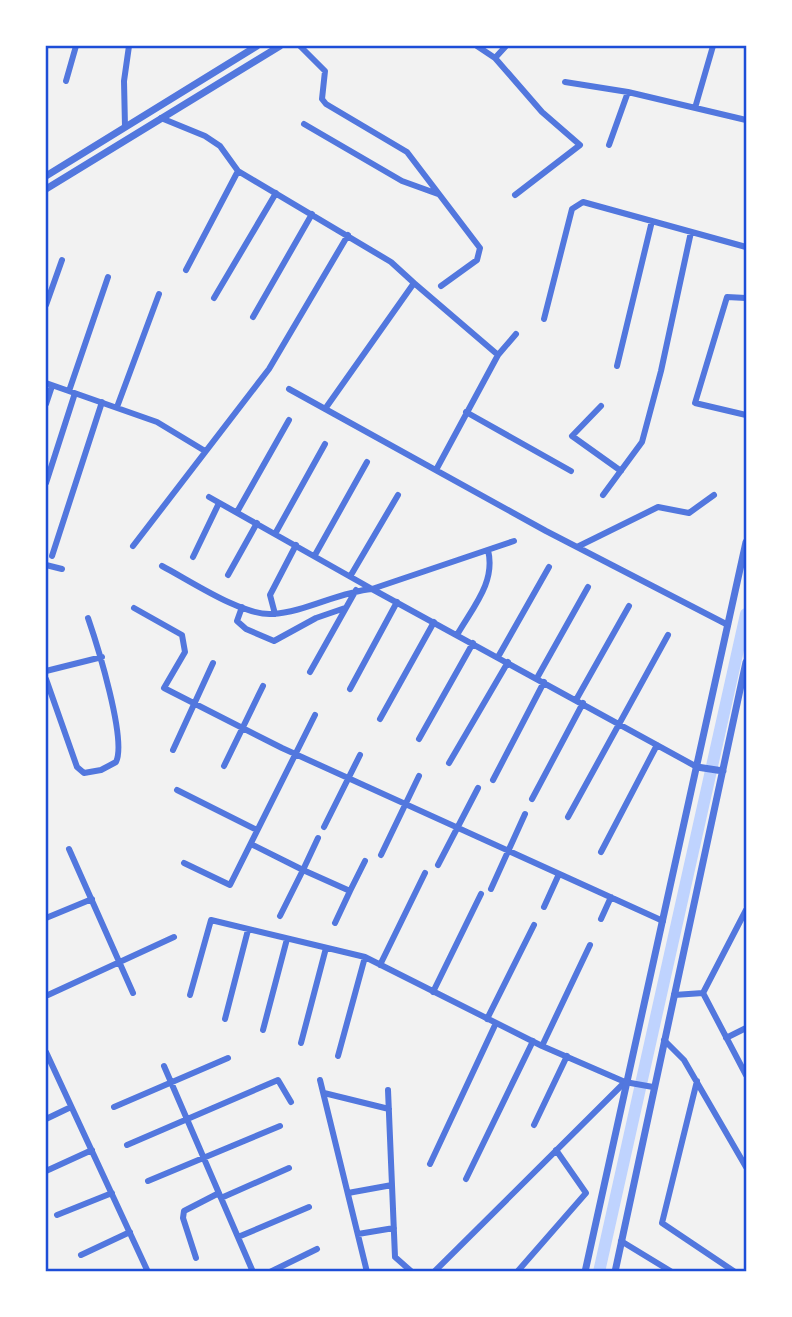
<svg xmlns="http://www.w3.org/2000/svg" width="792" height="1317" viewBox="0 0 792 1317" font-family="Roboto,sans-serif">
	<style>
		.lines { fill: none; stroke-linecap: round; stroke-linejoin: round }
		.canal { stroke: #bfd3fe; stroke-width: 12 }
		.minor { stroke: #5277de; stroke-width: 6 }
		.tertiary { stroke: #5277de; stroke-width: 7 }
		.neatline { fill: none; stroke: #1d4ed8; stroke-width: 2.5 }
	</style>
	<rect width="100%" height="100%" fill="#f2f2f2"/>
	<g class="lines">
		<path class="canal" d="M 599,1272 L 746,614"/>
		<path class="minor" d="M 300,46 L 325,71 L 322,99 L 326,104 L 407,152 L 480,248 L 477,260 L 441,286
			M 477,46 L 495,58
			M 506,46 L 495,58 L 542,112 L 580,145 L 515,195
			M 66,81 L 76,46
			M 565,82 L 628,92 L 746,120
			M 695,108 L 713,46
			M 161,118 L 205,136 L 220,146 L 238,171 L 391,262 L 414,283 L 325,409
			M 304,124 L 402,181 L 438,194
			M 125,127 L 124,81 L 129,46
			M 609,145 L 628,92
			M 186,270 L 238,171
			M 414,283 L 498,355 L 436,470
			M 214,298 L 276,193
			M 746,298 L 727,297 L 695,403 L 746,415
			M 46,305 L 62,260
			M 253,317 L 312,214
			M 544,319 L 572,209 L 583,202 L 746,247
			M 498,355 L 516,334
			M 617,366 L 652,221
			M 46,383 L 157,422 L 205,451
			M 289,389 L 546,531 L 728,625
			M 69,391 L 108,277
			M 46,404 L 52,386
			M 601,406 L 572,436 L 621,471
			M 117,407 L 159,294
			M 466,412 L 571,471
			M 46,483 L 75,393
			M 603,495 L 642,442 L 661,371 L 691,232
			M 209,497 L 372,589 L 514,541
			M 237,512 L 289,420
			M 275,534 L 325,444
			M 133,546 L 269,369 L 348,235
			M 577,547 L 658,507 L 689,513 L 714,495
			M 315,555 L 367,462
			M 52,556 L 102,402
			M 193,557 L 219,503
			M 46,565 L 62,569
			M 162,566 C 189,580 242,616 272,614 C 306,612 338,592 372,589 L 697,767
			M 228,575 L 257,523
			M 351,575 L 398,495
			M 242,607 L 237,621 L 246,629 L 274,641 L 316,618 L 345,608
			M 134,608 L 182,635 L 185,652 L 164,688 L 282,748 L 663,921
			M 275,614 L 270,595 L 296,545
			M 457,635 C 473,607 496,582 488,550
			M 498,657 L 549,567
			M 46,671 L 102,657
			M 310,672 L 356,590
			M 537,678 L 588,587
			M 46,679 L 77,767 L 84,773 L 101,770 L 116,762 C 127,740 97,644 88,618
			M 350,689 L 397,602
			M 576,700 L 629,606
			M 380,719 L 434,622
			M 419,739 L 473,643
			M 173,750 L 213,663
			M 449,763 L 508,662
			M 224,766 L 263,686
			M 493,780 L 544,682
			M 177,790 L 257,830
			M 532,799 L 583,703
			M 568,817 L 668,635
			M 324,827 L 360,755
			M 251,844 L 303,870 L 318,838
			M 69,849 L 133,993
			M 601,852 L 657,745
			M 381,855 L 419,776
			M 184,863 L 230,885 L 315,715
			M 438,865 L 478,788
			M 491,889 L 525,814
			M 544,907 L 559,874
			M 280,916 L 303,870 L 350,891 L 365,861
			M 46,918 L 92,899
			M 601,919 L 611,897
			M 335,923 L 350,891
			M 380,965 L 425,873
			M 433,992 L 481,894
			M 703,993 L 746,910
			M 48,995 L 174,937
			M 190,995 L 211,920 L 365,957 L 542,1046 L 625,1082 L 653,1087
			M 674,995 L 703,993 L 746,1075
			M 225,1019 L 248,930
			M 487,1019 L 534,925
			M 263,1030 L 287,939
			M 726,1038 L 746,1028
			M 664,1040 L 684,1060 L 746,1167
			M 301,1043 L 326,948
			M 542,1046 L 590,945
			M 46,1052 L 148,1272
			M 338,1056 L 365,957
			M 164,1066 L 253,1272
			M 320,1080 L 367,1272
			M 697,1081 L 662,1223 L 735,1272
			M 388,1090 L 395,1257 L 412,1272
			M 324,1093 L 389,1109
			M 114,1107 L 228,1058
			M 46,1119 L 71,1107
			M 534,1125 L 567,1056
			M 127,1145 L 278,1080 L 291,1102
			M 430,1164 L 496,1023
			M 46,1171 L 92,1150
			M 466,1179 L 533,1041
			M 148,1181 L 280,1126
			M 348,1193 L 392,1185
			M 221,1198 L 289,1168
			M 57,1215 L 112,1193
			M 358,1234 L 394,1228
			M 238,1237 L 309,1207
			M 621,1241 L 672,1272
			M 81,1255 L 130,1232
			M 196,1258 L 183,1218 L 184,1211 L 219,1193
			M 270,1272 L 317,1249
			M 434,1272 L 625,1082
			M 517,1272 L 586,1193 L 556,1150"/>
		<path class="tertiary" d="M 46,176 L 257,46
			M 46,189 L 280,46
			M 697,767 L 723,771
			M 585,1272 L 746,542
			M 615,1272 L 746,662"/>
	</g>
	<rect width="792" height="1317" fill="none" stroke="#ffffff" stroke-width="94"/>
	<rect x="47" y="47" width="698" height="1223" class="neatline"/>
</svg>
